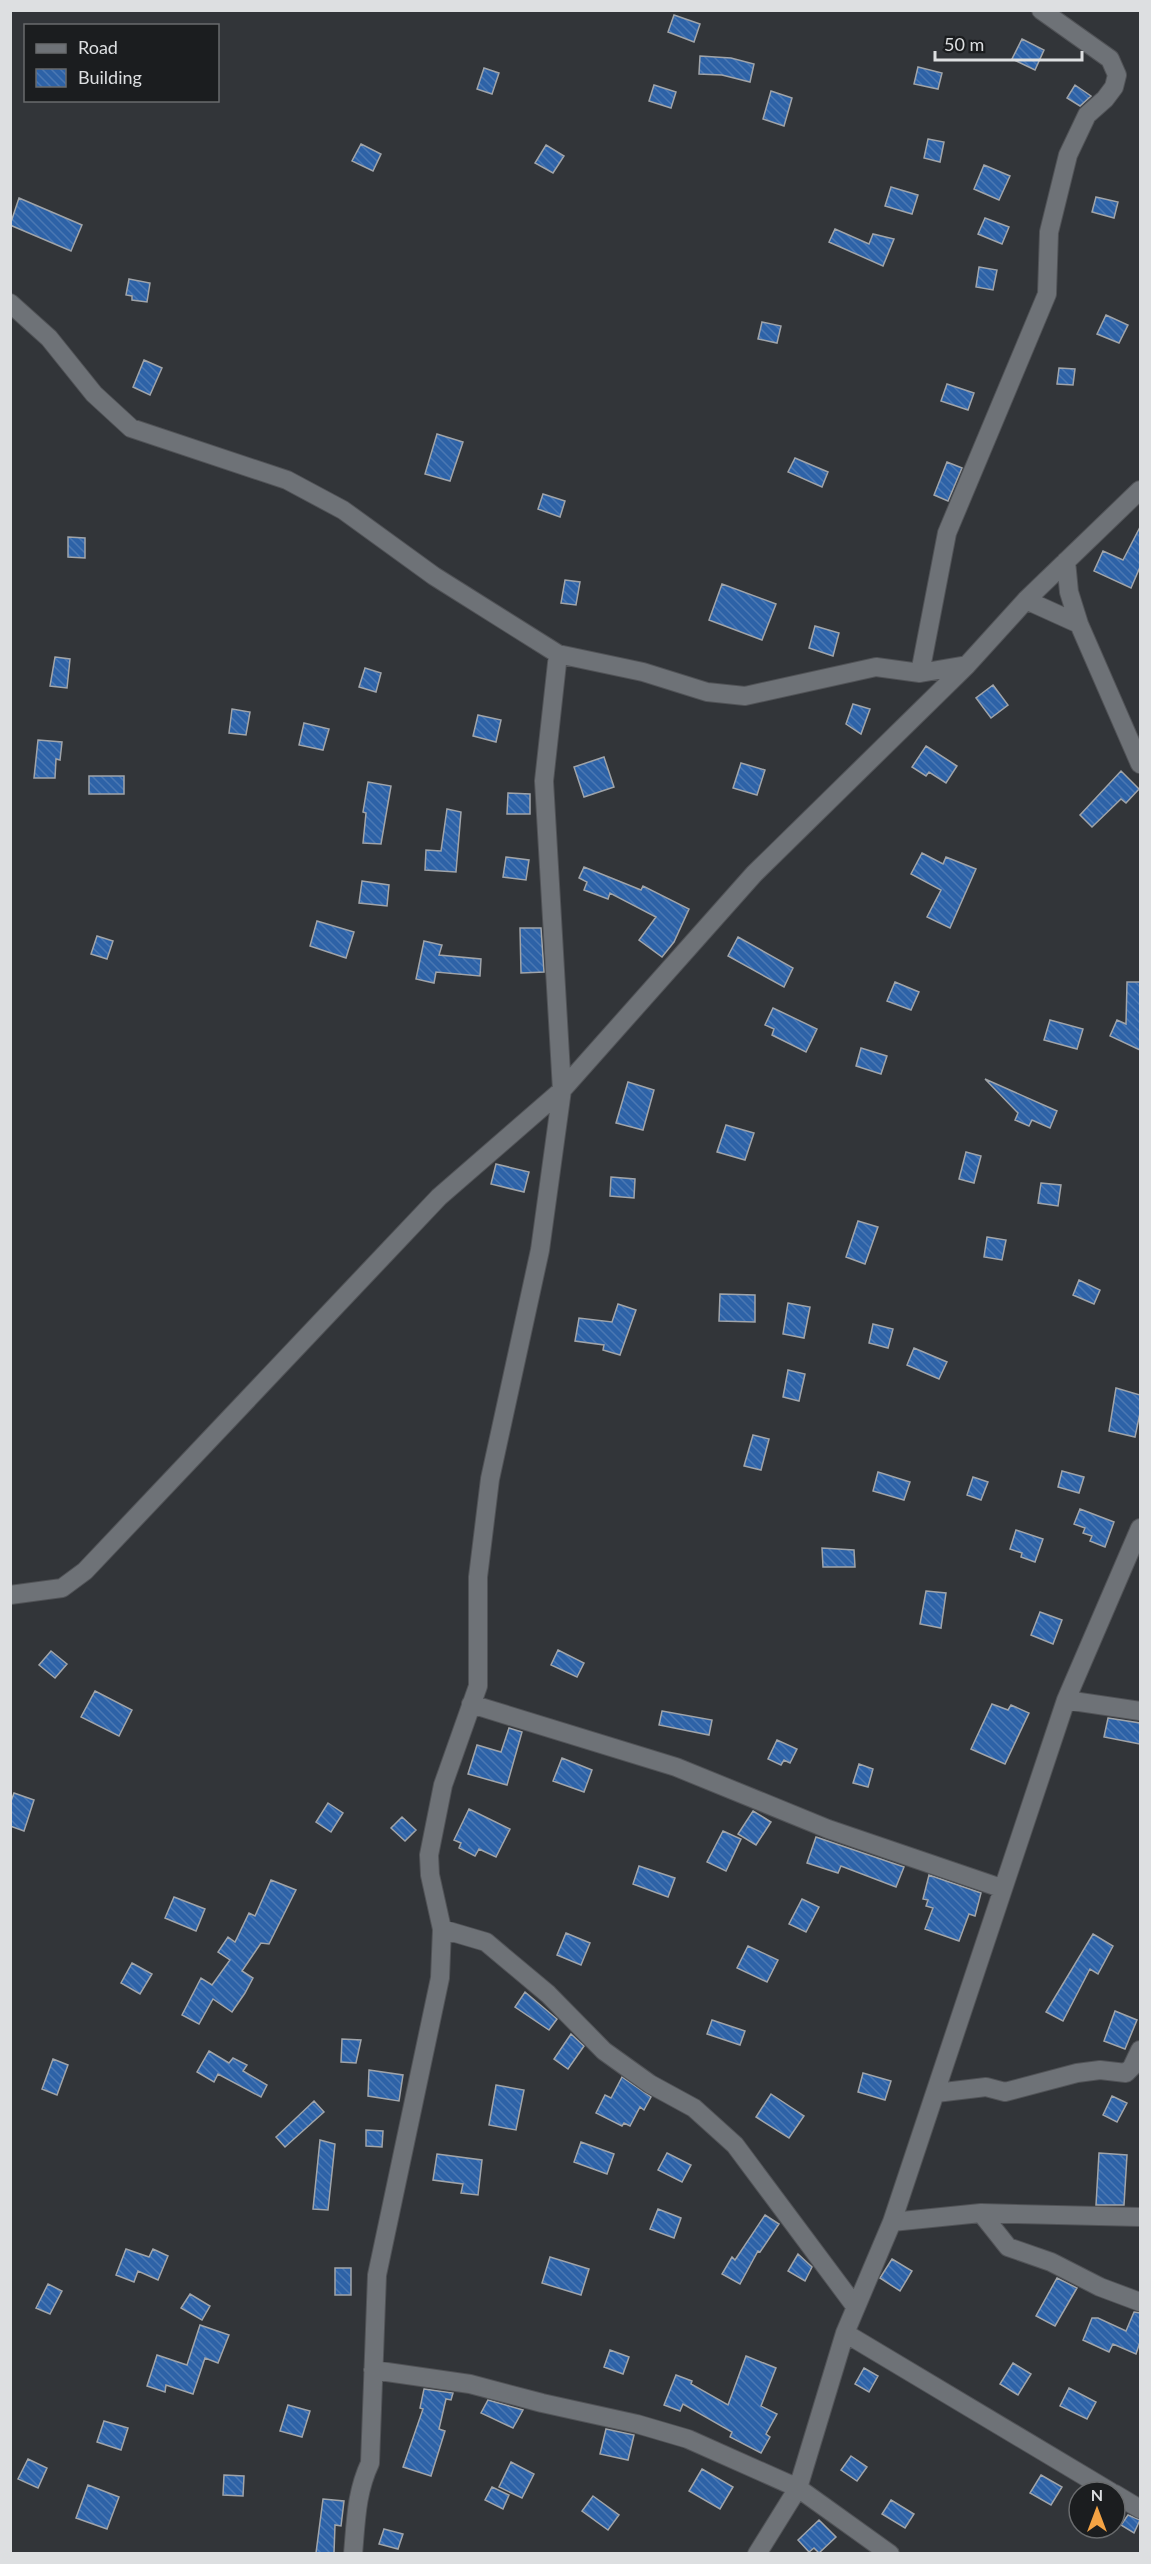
<svg xmlns="http://www.w3.org/2000/svg" width="1151" height="2564" viewBox="0 0 1151 2564" font-family="Lato,sans-serif">
	<style>
		.building { fill: url(#building-back-hatch); stroke: #a0a4a9; stroke-width: 1.5 }
		.lines { fill: none; stroke-linecap: round; stroke-linejoin: round }
		.minor-casing { stroke: #515357; stroke-width: 20 }
		.minor { stroke: #6e7277; stroke-width: 18 }
	</style>
	<defs>
		<pattern id="building-back-hatch" width="6" height="6" patternUnits="userSpaceOnUse" patternTransform="scale(1.5)"><rect width="6" height="6" fill="#2d62a7"/><path d="M-1 5l2 2M0 0l6 6M5-1l2 2" fill="none" stroke="#4b78b3"/></pattern>
	</defs>
	<rect width="100%" height="100%" fill="#323539"/>
	<path class="building" d="M 674,15 L 700,24 L 694,42 L 668,32 Z
		M 1022,39 L 1044,50 L 1035,70 L 1012,59 Z
		M 700,56 L 731,58 L 754,64 L 750,82 L 722,75 L 699,74 Z
		M 918,67 L 942,73 L 938,89 L 914,84 Z
		M 484,68 L 499,73 L 492,94 L 477,89 Z
		M 654,85 L 676,92 L 671,108 L 649,101 Z
		M 1075,85 L 1091,96 L 1080,106 L 1067,98 Z
		M 771,91 L 792,98 L 784,126 L 763,119 Z
		M 928,139 L 944,142 L 940,162 L 924,158 Z
		M 361,144 L 381,154 L 373,171 L 352,161 Z
		M 546,145 L 564,156 L 553,173 L 535,163 Z
		M 984,165 L 1010,176 L 999,200 L 974,189 Z
		M 891,187 L 918,195 L 912,214 L 885,206 Z
		M 1096,197 L 1118,202 L 1114,218 L 1092,212 Z
		M 19,198 L 82,225 L 71,251 L 10,225 Z
		M 985,218 L 1009,227 L 1002,244 L 978,234 Z
		M 835,229 L 869,244 L 873,234 L 894,239 L 883,266 L 829,242 Z
		M 979,267 L 997,270 L 993,290 L 976,287 Z
		M 129,279 L 150,283 L 147,302 L 132,300 L 132,296 L 126,295 Z
		M 1106,315 L 1128,325 L 1119,343 L 1097,334 Z
		M 762,322 L 781,326 L 777,343 L 758,339 Z
		M 144,360 L 162,368 L 150,395 L 133,387 Z
		M 1059,368 L 1075,369 L 1073,385 L 1057,384 Z
		M 947,384 L 974,393 L 968,410 L 941,401 Z
		M 437,434 L 463,442 L 450,481 L 425,474 Z
		M 795,458 L 828,472 L 822,487 L 788,472 Z
		M 947,462 L 962,468 L 948,501 L 934,495 Z
		M 543,494 L 565,501 L 560,517 L 538,509 Z
		M 1140,527 L 1140,567 L 1131,588 L 1094,571 L 1103,551 L 1123,560 Z
		M 68,537 L 85,538 L 85,558 L 68,557 Z
		M 565,580 L 580,582 L 576,605 L 561,603 Z
		M 722,584 L 776,604 L 762,640 L 709,620 Z
		M 815,626 L 839,633 L 833,656 L 809,648 Z
		M 55,657 L 70,659 L 67,688 L 50,686 Z
		M 365,668 L 381,673 L 376,692 L 359,687 Z
		M 993,685 L 1008,705 L 991,718 L 976,698 Z
		M 853,704 L 870,709 L 861,734 L 846,724 Z
		M 232,709 L 250,712 L 246,735 L 229,733 Z
		M 478,715 L 501,720 L 496,742 L 473,736 Z
		M 304,723 L 329,729 L 323,750 L 299,745 Z
		M 38,740 L 62,742 L 60,760 L 56,759 L 55,778 L 34,778 Z
		M 926,746 L 957,766 L 946,783 L 929,772 L 926,776 L 912,767 Z
		M 604,757 L 614,787 L 584,797 L 574,767 Z
		M 741,763 L 765,770 L 757,795 L 733,788 Z
		M 1121,771 L 1139,789 L 1126,803 L 1121,799 L 1092,827 L 1080,815 Z
		M 89,776 L 124,776 L 124,794 L 89,794 Z
		M 368,782 L 391,786 L 381,844 L 363,843 L 366,813 L 363,812 Z
		M 508,793 L 530,794 L 530,814 L 507,814 Z
		M 447,809 L 461,812 L 456,872 L 425,870 L 426,850 L 441,851 Z
		M 922,853 L 943,864 L 946,857 L 976,869 L 950,928 L 927,917 L 941,890 L 911,874 Z
		M 506,857 L 529,860 L 526,880 L 503,877 Z
		M 584,867 L 641,890 L 643,886 L 689,909 L 674,942 L 662,957 L 639,940 L 656,917 L 610,893 L 608,899 L 584,890 L 587,882 L 579,878 Z
		M 362,881 L 389,885 L 387,906 L 359,903 Z
		M 317,921 L 354,932 L 346,958 L 310,946 Z
		M 520,928 L 541,928 L 544,972 L 521,973 Z
		M 97,936 L 113,941 L 107,959 L 91,954 Z
		M 738,937 L 793,968 L 784,987 L 728,956 Z
		M 424,941 L 442,945 L 439,955 L 481,959 L 480,976 L 436,972 L 434,983 L 416,979 Z
		M 895,982 L 919,992 L 911,1010 L 887,1001 Z
		M 1127,982 L 1140,982 L 1140,1050 L 1110,1036 L 1117,1020 L 1126,1024 Z
		M 773,1008 L 817,1029 L 806,1052 L 772,1035 L 774,1029 L 765,1025 Z
		M 1050,1020 L 1083,1029 L 1077,1049 L 1044,1040 Z
		M 861,1048 L 887,1056 L 881,1074 L 856,1066 Z
		M 985,1079 L 1057,1111 L 1050,1128 L 1032,1120 L 1029,1126 L 1015,1120 L 1018,1113 Z
		M 628,1082 L 654,1090 L 643,1130 L 616,1123 Z
		M 726,1125 L 754,1133 L 745,1160 L 717,1152 Z
		M 966,1152 L 981,1156 L 974,1183 L 959,1179 Z
		M 496,1164 L 529,1172 L 524,1192 L 491,1184 Z
		M 611,1177 L 635,1179 L 634,1198 L 610,1196 Z
		M 1041,1183 L 1061,1185 L 1058,1206 L 1038,1203 Z
		M 858,1221 L 878,1227 L 865,1264 L 846,1257 Z
		M 987,1237 L 1006,1240 L 1002,1260 L 984,1257 Z
		M 1079,1280 L 1100,1290 L 1094,1304 L 1073,1295 Z
		M 720,1294 L 755,1295 L 755,1322 L 719,1321 Z
		M 788,1303 L 810,1307 L 804,1338 L 783,1334 Z
		M 618,1304 L 636,1310 L 620,1355 L 603,1350 L 604,1345 L 575,1341 L 579,1318 L 612,1322 Z
		M 873,1324 L 893,1329 L 888,1348 L 869,1343 Z
		M 914,1348 L 947,1362 L 939,1379 L 907,1365 Z
		M 788,1370 L 805,1374 L 799,1401 L 783,1397 Z
		M 1116,1388 L 1140,1395 L 1140,1413 L 1135,1437 L 1109,1431 Z
		M 753,1435 L 769,1439 L 761,1470 L 744,1466 Z
		M 1062,1471 L 1084,1477 L 1079,1493 L 1058,1487 Z
		M 878,1472 L 910,1482 L 904,1500 L 873,1491 Z
		M 973,1477 L 988,1482 L 981,1500 L 967,1495 Z
		M 1080,1509 L 1114,1522 L 1105,1547 L 1090,1541 L 1092,1536 L 1083,1533 L 1085,1528 L 1074,1524 Z
		M 1016,1530 L 1043,1539 L 1035,1562 L 1021,1557 L 1022,1553 L 1010,1549 Z
		M 822,1548 L 854,1550 L 855,1567 L 823,1567 Z
		M 926,1591 L 946,1593 L 941,1628 L 920,1624 Z
		M 1040,1612 L 1062,1620 L 1053,1644 L 1031,1635 Z
		M 558,1650 L 584,1663 L 577,1677 L 551,1665 Z
		M 51,1651 L 67,1664 L 55,1678 L 39,1665 Z
		M 95,1691 L 132,1710 L 119,1736 L 81,1717 Z
		M 992,1704 L 1008,1710 L 1011,1705 L 1029,1713 L 1005,1764 L 971,1749 Z
		M 662,1711 L 712,1720 L 709,1735 L 659,1725 Z
		M 1108,1718 L 1140,1723 L 1140,1744 L 1104,1737 Z
		M 509,1728 L 522,1732 L 507,1785 L 468,1774 L 477,1745 L 501,1752 Z
		M 777,1740 L 797,1749 L 790,1763 L 784,1760 L 781,1765 L 768,1759 Z
		M 562,1758 L 592,1770 L 584,1792 L 553,1781 Z
		M 859,1764 L 873,1769 L 868,1787 L 853,1783 Z
		M 14,1793 L 34,1800 L 24,1831 L 10,1826 L 10,1804 Z
		M 328,1803 L 343,1813 L 331,1832 L 316,1822 Z
		M 469,1809 L 510,1829 L 496,1857 L 479,1849 L 475,1856 L 459,1848 L 461,1843 L 454,1840 Z
		M 753,1811 L 771,1822 L 756,1845 L 738,1834 Z
		M 402,1817 L 416,1830 L 405,1841 L 391,1828 Z
		M 723,1831 L 741,1839 L 726,1871 L 707,1862 Z
		M 816,1837 L 904,1867 L 896,1887 L 841,1866 L 838,1873 L 807,1863 Z
		M 639,1866 L 675,1878 L 668,1897 L 633,1884 Z
		M 929,1875 L 981,1893 L 975,1916 L 969,1914 L 959,1941 L 925,1929 L 933,1908 L 926,1906 L 928,1900 L 923,1899 Z
		M 271,1880 L 296,1890 L 269,1944 L 261,1943 L 242,1971 L 253,1978 L 245,1993 L 232,2012 L 213,1999 L 199,2024 L 182,2015 L 201,1978 L 212,1985 L 230,1960 L 218,1952 L 228,1937 L 235,1942 L 249,1913 L 255,1916 Z
		M 174,1897 L 205,1909 L 196,1931 L 165,1918 Z
		M 802,1899 L 819,1907 L 806,1932 L 789,1924 Z
		M 566,1933 L 590,1943 L 581,1965 L 557,1955 Z
		M 1093,1934 L 1113,1946 L 1098,1974 L 1090,1969 L 1063,2021 L 1046,2012 Z
		M 748,1946 L 778,1960 L 767,1982 L 737,1968 Z
		M 132,1963 L 152,1974 L 140,1994 L 121,1983 Z
		M 525,1992 L 557,2019 L 549,2030 L 515,2007 Z
		M 1115,2011 L 1137,2020 L 1125,2049 L 1104,2041 Z
		M 712,2020 L 745,2031 L 740,2045 L 707,2034 Z
		M 571,2034 L 584,2046 L 568,2069 L 554,2059 Z
		M 342,2039 L 361,2040 L 356,2063 L 341,2062 Z
		M 209,2051 L 229,2063 L 233,2058 L 247,2065 L 243,2071 L 267,2085 L 261,2097 L 218,2074 L 214,2082 L 197,2072 Z
		M 53,2059 L 68,2065 L 57,2095 L 42,2089 Z
		M 369,2070 L 403,2075 L 399,2101 L 368,2096 Z
		M 863,2073 L 891,2081 L 885,2100 L 858,2092 Z
		M 622,2077 L 651,2097 L 644,2110 L 640,2107 L 630,2126 L 624,2123 L 622,2126 L 596,2113 L 605,2095 L 611,2098 Z
		M 496,2085 L 524,2090 L 516,2130 L 489,2125 Z
		M 771,2094 L 804,2116 L 789,2138 L 756,2117 Z
		M 1112,2096 L 1127,2103 L 1117,2122 L 1103,2115 Z
		M 314,2101 L 324,2112 L 285,2147 L 276,2137 Z
		M 366,2130 L 383,2131 L 382,2147 L 366,2146 Z
		M 320,2140 L 335,2144 L 328,2210 L 313,2209 Z
		M 581,2142 L 614,2154 L 607,2174 L 574,2162 Z
		M 667,2153 L 691,2165 L 682,2182 L 658,2170 Z
		M 1099,2153 L 1127,2155 L 1124,2205 L 1096,2205 Z
		M 437,2154 L 482,2160 L 478,2195 L 461,2193 L 463,2184 L 433,2180 Z
		M 658,2209 L 681,2218 L 674,2238 L 650,2229 Z
		M 765,2215 L 779,2224 L 760,2252 L 758,2251 L 740,2284 L 722,2274 L 732,2257 L 735,2260 Z
		M 126,2249 L 149,2257 L 153,2249 L 168,2256 L 158,2280 L 138,2271 L 134,2282 L 116,2275 Z
		M 798,2254 L 812,2267 L 805,2281 L 788,2271 Z
		M 550,2257 L 589,2269 L 581,2295 L 542,2283 Z
		M 892,2259 L 912,2271 L 900,2291 L 880,2278 Z
		M 335,2268 L 351,2268 L 351,2295 L 335,2295 Z
		M 1057,2278 L 1077,2288 L 1055,2326 L 1036,2316 Z
		M 48,2284 L 62,2291 L 50,2314 L 36,2308 Z
		M 190,2294 L 210,2306 L 202,2320 L 181,2308 Z
		M 1134,2312 L 1140,2313 L 1140,2342 L 1136,2354 L 1113,2344 L 1109,2352 L 1083,2340 L 1092,2318 L 1098,2318 L 1126,2331 Z
		M 200,2325 L 229,2335 L 218,2363 L 205,2358 L 193,2394 L 166,2385 L 165,2392 L 147,2386 L 157,2355 L 187,2365 Z
		M 610,2350 L 629,2357 L 623,2374 L 604,2367 Z
		M 746,2356 L 776,2368 L 761,2406 L 777,2414 L 766,2434 L 770,2437 L 761,2453 L 730,2437 L 732,2432 L 683,2404 L 680,2411 L 664,2405 L 676,2375 L 692,2381 L 691,2384 L 728,2405 Z
		M 1013,2363 L 1031,2374 L 1018,2395 L 1000,2384 Z
		M 864,2368 L 878,2376 L 869,2392 L 855,2384 Z
		M 1069,2388 L 1096,2402 L 1087,2419 L 1060,2406 Z
		M 424,2389 L 453,2393 L 451,2400 L 446,2399 L 439,2429 L 445,2431 L 431,2476 L 403,2467 L 423,2409 L 420,2408 Z
		M 488,2400 L 523,2410 L 513,2428 L 481,2413 Z
		M 288,2405 L 310,2411 L 302,2437 L 280,2431 Z
		M 104,2421 L 128,2428 L 121,2450 L 97,2442 Z
		M 606,2429 L 634,2435 L 628,2460 L 600,2454 Z
		M 851,2456 L 867,2467 L 857,2481 L 841,2470 Z
		M 28,2459 L 47,2468 L 38,2488 L 18,2479 Z
		M 511,2462 L 534,2474 L 522,2498 L 499,2487 Z
		M 702,2469 L 733,2487 L 720,2509 L 689,2491 Z
		M 224,2475 L 244,2476 L 243,2496 L 223,2495 Z
		M 1041,2475 L 1062,2487 L 1051,2505 L 1030,2493 Z
		M 88,2485 L 119,2497 L 107,2529 L 76,2518 Z
		M 492,2487 L 509,2495 L 503,2509 L 485,2500 Z
		M 593,2496 L 619,2515 L 608,2530 L 582,2511 Z
		M 323,2499 L 344,2501 L 341,2526 L 335,2525 L 334,2553 L 316,2553 Z
		M 891,2500 L 914,2514 L 905,2528 L 882,2514 Z
		M 1128,2515 L 1140,2520 L 1134,2533 L 1121,2525 Z
		M 819,2520 L 836,2537 L 819,2553 L 814,2548 L 809,2552 L 798,2540 Z
		M 384,2529 L 403,2534 L 398,2549 L 379,2544 Z"/>
	<g class="lines">
		<defs>
			<path id="minor" d="M 10,303 L 49,338 L 94,394 L 131,428 L 287,480 L 343,510 L 434,576 L 558,654 L 643,672 L 707,692 L 745,696 L 876,667 L 920,673 L 967,665
				M 1066,561 L 1069,592 L 1079,624 L 1140,764
				M 1026,600 L 1079,624
				M 920,673 L 947,533 L 1047,294 L 1049,232 L 1068,155 L 1087,115 L 1105,99 L 1114,87 L 1117,75 L 1110,59 L 1041,10
				M 10,1595 L 62,1588 L 85,1571 L 439,1197 L 562,1090 L 754,874 L 967,665 L 1026,600 L 1140,490
				M 1066,1700 L 1140,1711
				M 471,1704 L 676,1767 L 828,1829 L 1001,1888
				M 442,1929 L 486,1942 L 548,1994 L 604,2051 L 650,2084 L 694,2108 L 735,2145 L 855,2306
				M 936,2093 L 986,2087 L 1005,2092 L 1077,2073 L 1100,2070 L 1126,2073 L 1132,2067 L 1140,2050
				M 981,2213 L 1140,2217
				M 892,2222 L 981,2213 L 1008,2247 L 1051,2262 L 1100,2287 L 1140,2302
				M 845,2333 L 1111,2492
				M 373,2370 L 470,2384 L 542,2403 L 637,2424 L 688,2439 L 798,2488 L 890,2554
				M 1115,2494 L 1140,2509
				M 353,2554 C 356,2521 356,2493 370,2463 L 377,2275 L 440,1978 L 442,1929 L 430,1875 L 429,1855 L 443,1785 L 478,1686 L 478,1577 L 490,1479 L 540,1250 L 562,1090 L 544,781 L 558,654
				M 757,2554 L 798,2488 L 845,2333 L 892,2222 L 1066,1700 L 1140,1528"/>
		</defs>
		<use href="#minor" class="minor-casing"/>
		<use href="#minor" class="minor"/>
	</g>
	<rect width="1151" height="2564" fill="none" stroke="#dddfe1" stroke-width="24"/>
	<rect x="24" y="24" width="195" height="78" fill="#1b1d1f" stroke="#696b6d" stroke-width="1.5"/>
	<rect x="36" y="44" width="30" height="9" fill="#6e7277" stroke="#696b6d" stroke-width="1.5"/>
	<text x="78" y="54" font-size="18" fill="#dddfe1">Road</text>
	<rect x="36" y="69" width="30" height="18" fill="url(#building-back-hatch)" stroke="#696b6d" stroke-width="1.5"/>
	<text x="78" y="84" font-size="18" fill="#dddfe1">Building</text>
	<g transform="translate(1097 2510)"><circle r="28" fill="#1b1d1f" stroke="#696b6d" stroke-width="1.5"/>
	<path d="M0-4.5L10 22L0 15L-10 22Z" fill="#f4a344"/>
	<text y="-9" font-size="16" font-weight="bold" text-anchor="middle" fill="#dddfe1">N</text>
	</g>
	<path d="M935 51v9h147v-9" fill="none" stroke="#dddfe1" stroke-width="3"/>
	<text x="944" y="51" font-size="18" fill="#dddfe1" stroke="#1b1d1f" stroke-width="4.5" paint-order="stroke">50 m</text>
</svg>
